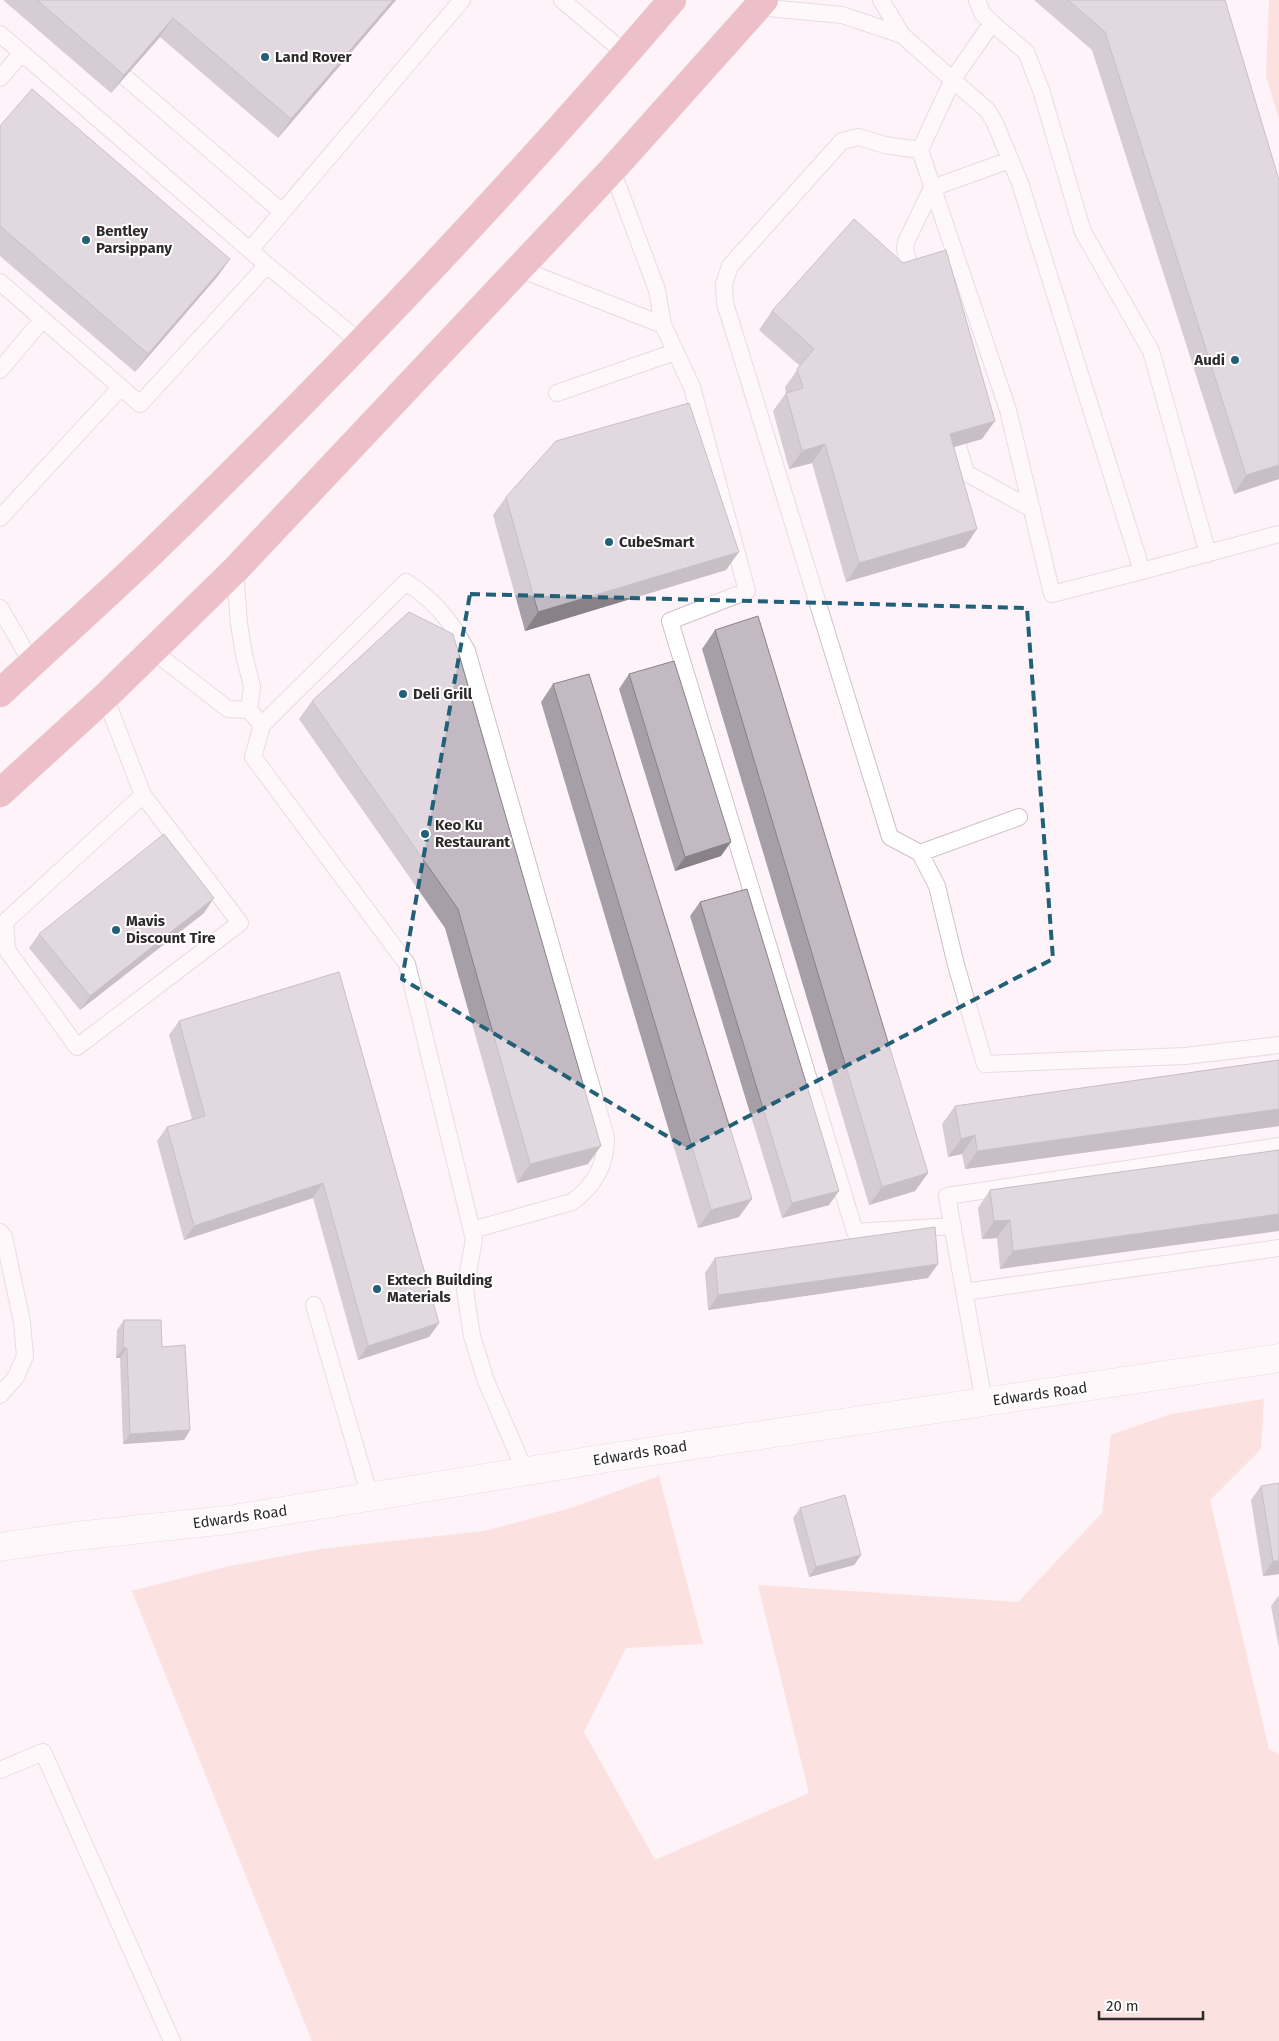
<svg xmlns="http://www.w3.org/2000/svg" width="1279" height="2041" viewBox="0 0 1279 2041" font-family="'Fira Sans',sans-serif">
	<style>
		.green { fill: #f8cdc0 }
		.lines { fill: none; stroke-linecap: round; stroke-linejoin: round }
		.service-casing { stroke: #cec1c7; stroke-width: 18 }
		.tertiary-casing { stroke: #cec1c7; stroke-width: 29 }
		.trunk-casing { stroke: #d5d4d5; stroke-width: 29 }
		.service { stroke: #fff; stroke-width: 16 }
		.tertiary { stroke: #fff; stroke-width: 28 }
		.trunk { stroke: #da828f; stroke-width: 28 }
		.wall { fill: #a79fa8 }
		.shaded-wall { fill: #888288 }
		.building { fill: #c2b9c3; stroke: #888288 }
		.marked { fill: none; stroke: #226077; stroke-width: 4; stroke-dasharray: 10 6; stroke-linejoin: round }
		.poi-dot { fill: #226077; stroke: #fff; stroke-width: 2 }
		.labels { text-anchor: middle; dominant-baseline: central; stroke-width: 4; stroke-linejoin: round; paint-order: stroke }
		.poi-label { font-size: 15px; font-weight: bold; fill: #2e292b; stroke: #fff; text-anchor: start }
		.street-label { font-size: 15px; fill: #2e292b; stroke: #fff }
	</style>
	<rect width="100%" height="100%" fill="#fef3f8"/>
	<path class="green" d="M 1269,0 L 1279,0 L 1279,119 L 1266,76 Z
		M 1264,1399 L 1261,1449 L 1210,1500 L 1269,1749 L 1279,1755 L 1279,2041 L 312,2041 L 132,1591 L 225,1567 L 321,1549 L 484,1531 L 571,1508 L 659,1476 L 703,1644 L 626,1648 L 584,1732 L 655,1860 L 809,1793 L 758,1585 L 1018,1602 L 1102,1513 L 1111,1435 L 1171,1414 Z"/>
	<g class="lines">
		<defs>
			<path id="service" d="M 562,0 L 626,54
				M 881,0 L 902,35 L 988,111 L 995,123 L 1020,183 L 1142,571 L 1279,534
				M 977,0 L 982,13 L 992,23 L 953,79 L 920,150 L 1008,410 L 1052,594 L 1142,571
				M 758,7 L 842,15 L 902,35
				M 992,23 L 1026,52 L 1041,90 L 1083,232 L 1151,351 L 1208,554
				M 0,34 L 267,265 L 360,342
				M 125,77 L 282,212
				M 0,78 L 22,53
				M 920,150 L 885,145 L 859,137 L 842,141 L 730,266 L 724,284 L 725,303 L 890,837 L 920,853 L 937,886 L 956,965 L 985,1064 L 1185,1056 L 1279,1045
				M 250,250 L 462,0
				M 520,269 L 663,325 L 657,290 L 612,170
				M 911,275 L 905,249 L 906,242 L 932,188 L 1010,160
				M 0,282 L 140,404 L 267,265
				M 663,325 L 692,387 L 747,591 L 670,621 L 855,1232 L 953,1226
				M 0,370 L 43,319
				M 557,393 L 675,352
				M 958,446 L 966,473 L 1032,509
				M 0,518 L 121,387
				M 235,570 L 239,624 L 244,655 L 252,686 L 249,710
				M 0,608 L 32,663
				M 153,651 L 228,709 L 249,710 L 262,725 L 253,757 L 407,964 L 474,1239 L 465,1290 L 472,1336 L 486,1381 L 525,1471
				M 105,697 L 143,795
				M 262,725 L 406,582 C 434,600 452,622 467,651 L 606,1137 C 606,1165 595,1185 572,1202 L 472,1230
				M 143,795 L 240,923 L 77,1047 L 7,950 L 5,922 Z
				M 920,853 L 1019,817
				M 0,1232 L 4,1237 L 22,1322 L 25,1356 L 16,1377 L 0,1395
				M 964,1292 L 1279,1248
				M 314,1305 L 370,1497
				M 984,1402 L 947,1196 L 1279,1146
				M 0,1770 L 43,1752 L 172,2041"/>
			<path id="tertiary" d="M 0,1547 L 76,1536 L 227,1520 L 607,1458 L 1279,1358"/>
			<path id="trunk" d="M 0,693 C 51,645 103,599 153,551 C 334,375 508,192 672,0
				M 0,793 L 105,697 L 235,570 L 612,170 L 764,0"/>
		</defs>
		<use href="#service" class="service-casing"/>
		<use href="#tertiary" class="tertiary-casing"/>
		<use href="#trunk" class="trunk-casing"/>
		<use href="#service" class="service"/>
		<use href="#tertiary" class="tertiary"/>
		<use href="#trunk" class="trunk"/>
	</g>
	<path class="wall" d="M 3,0 L 396,0 L 278,138 L 160,37 L 111,93 Z
		M 1034,0 L 1225,0 L 1279,479 L 1234,494 L 1092,50 Z
		M 0,126 L 230,259 L 217,277 L 135,372 L 0,256 Z
		M 772,311 L 982,439 L 954,447 L 965,547 L 846,582 L 812,463 L 789,469 L 773,411 L 786,393 L 785,387 L 800,366 L 759,330 Z
		M 506,497 L 726,570 L 525,631 L 493,515 Z
		M 409,612 L 588,1164 L 517,1183 L 445,928 L 299,719 L 312,701 Z
		M 715,630 L 928,1173 L 915,1191 L 869,1205 L 702,649 Z
		M 629,674 L 721,856 L 675,871 L 619,689 Z
		M 553,684 L 739,1217 L 698,1228 L 541,702 Z
		M 700,902 L 829,1205 L 782,1218 L 690,916 Z
		M 204,913 L 80,1010 L 29,948 L 39,934 Z
		M 339,972 L 439,1323 L 429,1337 L 358,1360 L 313,1198 L 184,1240 L 157,1141 L 167,1127 L 192,1119 L 169,1035 L 179,1021 Z
		M 1279,1060 L 1279,1126 L 965,1169 L 962,1154 L 948,1157 L 942,1124 L 955,1106 Z
		M 1279,1150 L 1000,1269 L 997,1238 L 982,1239 L 978,1208 L 990,1190 Z
		M 715,1258 L 928,1278 L 708,1310 L 705,1273 Z
		M 124,1320 L 162,1347 L 190,1430 L 184,1440 L 123,1444 L 120,1358 L 116,1358 L 117,1330 Z
		M 1261,1486 L 1279,1574 L 1263,1576 L 1251,1500 Z
		M 800,1508 L 861,1555 L 854,1565 L 809,1577 L 793,1518 Z
		M 1279,1595 L 1279,1648 L 1271,1606 Z"/>
	<path class="shaded-wall" d="M 393,0 L 396,0 L 278,138 L 291,119 Z
		M 173,18 L 160,37 L 111,93 L 124,75 Z
		M 230,259 L 217,277 L 135,372 L 148,354 Z
		M 995,421 L 982,439 L 937,452 L 950,434 Z
		M 825,444 L 812,463 L 789,469 L 802,451 Z
		M 1279,465 L 1279,479 L 1234,494 L 1246,475 Z
		M 977,529 L 965,547 L 846,582 L 859,563 Z
		M 739,552 L 726,570 L 525,631 L 538,612 Z
		M 731,842 L 721,856 L 675,871 L 685,857 Z
		M 214,898 L 204,913 L 80,1010 L 90,996 Z
		M 1279,1109 L 1279,1126 L 965,1169 L 977,1151 Z
		M 975,1135 L 962,1154 L 948,1157 L 961,1139 Z
		M 601,1146 L 588,1164 L 517,1183 L 530,1164 Z
		M 928,1173 L 915,1191 L 869,1205 L 882,1187 Z
		M 323,1183 L 313,1198 L 184,1240 L 194,1226 Z
		M 839,1191 L 829,1205 L 782,1218 L 792,1203 Z
		M 752,1199 L 739,1217 L 698,1228 L 711,1210 Z
		M 1279,1214 L 1279,1231 L 1000,1269 L 1013,1251 Z
		M 1010,1220 L 997,1238 L 982,1239 L 994,1221 Z
		M 938,1264 L 928,1278 L 708,1310 L 718,1295 Z
		M 439,1323 L 429,1337 L 358,1360 L 368,1346 Z
		M 123,1348 L 127,1348 L 120,1358 L 116,1358 Z
		M 190,1430 L 184,1440 L 123,1444 L 130,1434 Z
		M 861,1555 L 854,1565 L 809,1577 L 816,1567 Z
		M 1273,1561 L 1279,1561 L 1279,1574 L 1263,1576 Z"/>
	<path class="building" d="M 37,0 L 393,0 L 291,119 L 173,18 L 124,75 Z
		M 1068,0 L 1225,0 L 1279,180 L 1279,465 L 1246,475 L 1105,32 Z
		M 32,89 L 230,259 L 148,354 L 0,226 L 0,126 Z
		M 854,219 L 903,263 L 946,250 L 995,421 L 950,434 L 977,529 L 859,563 L 825,444 L 802,451 L 786,393 L 803,388 L 797,369 L 814,349 L 772,311 Z
		M 689,403 L 739,552 L 538,612 L 506,497 L 556,441 Z
		M 409,612 L 453,634 L 601,1146 L 530,1164 L 458,909 L 312,701 Z
		M 758,616 L 928,1173 L 882,1187 L 715,630 Z
		M 674,661 L 731,842 L 685,857 L 629,674 Z
		M 589,674 L 752,1199 L 711,1210 L 553,684 Z
		M 164,834 L 214,898 L 90,996 L 39,934 Z
		M 747,889 L 839,1191 L 792,1203 L 700,902 Z
		M 339,972 L 439,1323 L 368,1346 L 323,1183 L 194,1226 L 167,1127 L 205,1116 L 179,1021 Z
		M 1279,1060 L 1279,1109 L 977,1151 L 975,1135 L 961,1139 L 955,1106 Z
		M 1279,1150 L 1279,1214 L 1013,1251 L 1010,1220 L 994,1221 L 990,1190 Z
		M 935,1227 L 938,1264 L 718,1295 L 715,1258 Z
		M 124,1320 L 161,1320 L 162,1347 L 185,1345 L 190,1430 L 130,1434 L 127,1348 L 123,1348 Z
		M 1279,1483 L 1279,1561 L 1273,1561 L 1261,1486 Z
		M 845,1495 L 861,1555 L 816,1567 L 800,1508 Z"/>
	<path d="M0 0H1279V2041H0ZM 470,594 L 1027,608 L 1053,959 L 687,1148 L 402,979 Z" fill="#fef3f8" fill-opacity=".55" fill-rule="evenodd"/>
	<path class="marked" d="M 470,594 L 1027,608 L 1053,959 L 687,1148 L 402,979 Z"/>
	<g class="poi-dot">
		<circle cx="265" cy="57" r="5"/>
		<circle cx="86" cy="240" r="5"/>
		<circle cx="1235" cy="360" r="5"/>
		<circle cx="609" cy="542" r="5"/>
		<circle cx="403" cy="694" r="5"/>
		<circle cx="425" cy="834" r="5"/>
		<circle cx="116" cy="930" r="5"/>
		<circle cx="377" cy="1289" r="5"/>
	</g>
	<g class="labels">
		<g class="poi-label">
			<text x="275" y="57">Land Rover</text>
			<text x="96" y="231">Bentley<tspan x="96" dy="17">Parsippany</tspan></text>
			<text x="1225" y="360" text-anchor="end">Audi</text>
			<text x="619" y="542">CubeSmart</text>
			<text x="413" y="694">Deli Grill</text>
			<text x="435" y="825">Keo Ku<tspan x="435" dy="17">Restaurant</tspan></text>
			<text x="126" y="921">Mavis<tspan x="126" dy="17">Discount Tire</tspan></text>
			<text x="387" y="1280">Extech Building<tspan x="387" dy="17">Materials</tspan></text>
		</g>
		<g class="street-label">
			<text transform="translate(1040 1394) rotate(-8)">Edwards Road</text>
			<text transform="translate(640 1453) rotate(-9)">Edwards Road</text>
			<text transform="translate(240 1517) rotate(-8)">Edwards Road</text>
		</g>
	</g>
	<path d="M1099 2011v8h104v-8" fill="none" stroke="#2e292b" stroke-width="2.5"/>
	<text x="1106" y="2011" font-size="15" fill="#2e292b" stroke="#ffffff" stroke-width="4" paint-order="stroke">20 m</text>
</svg>
